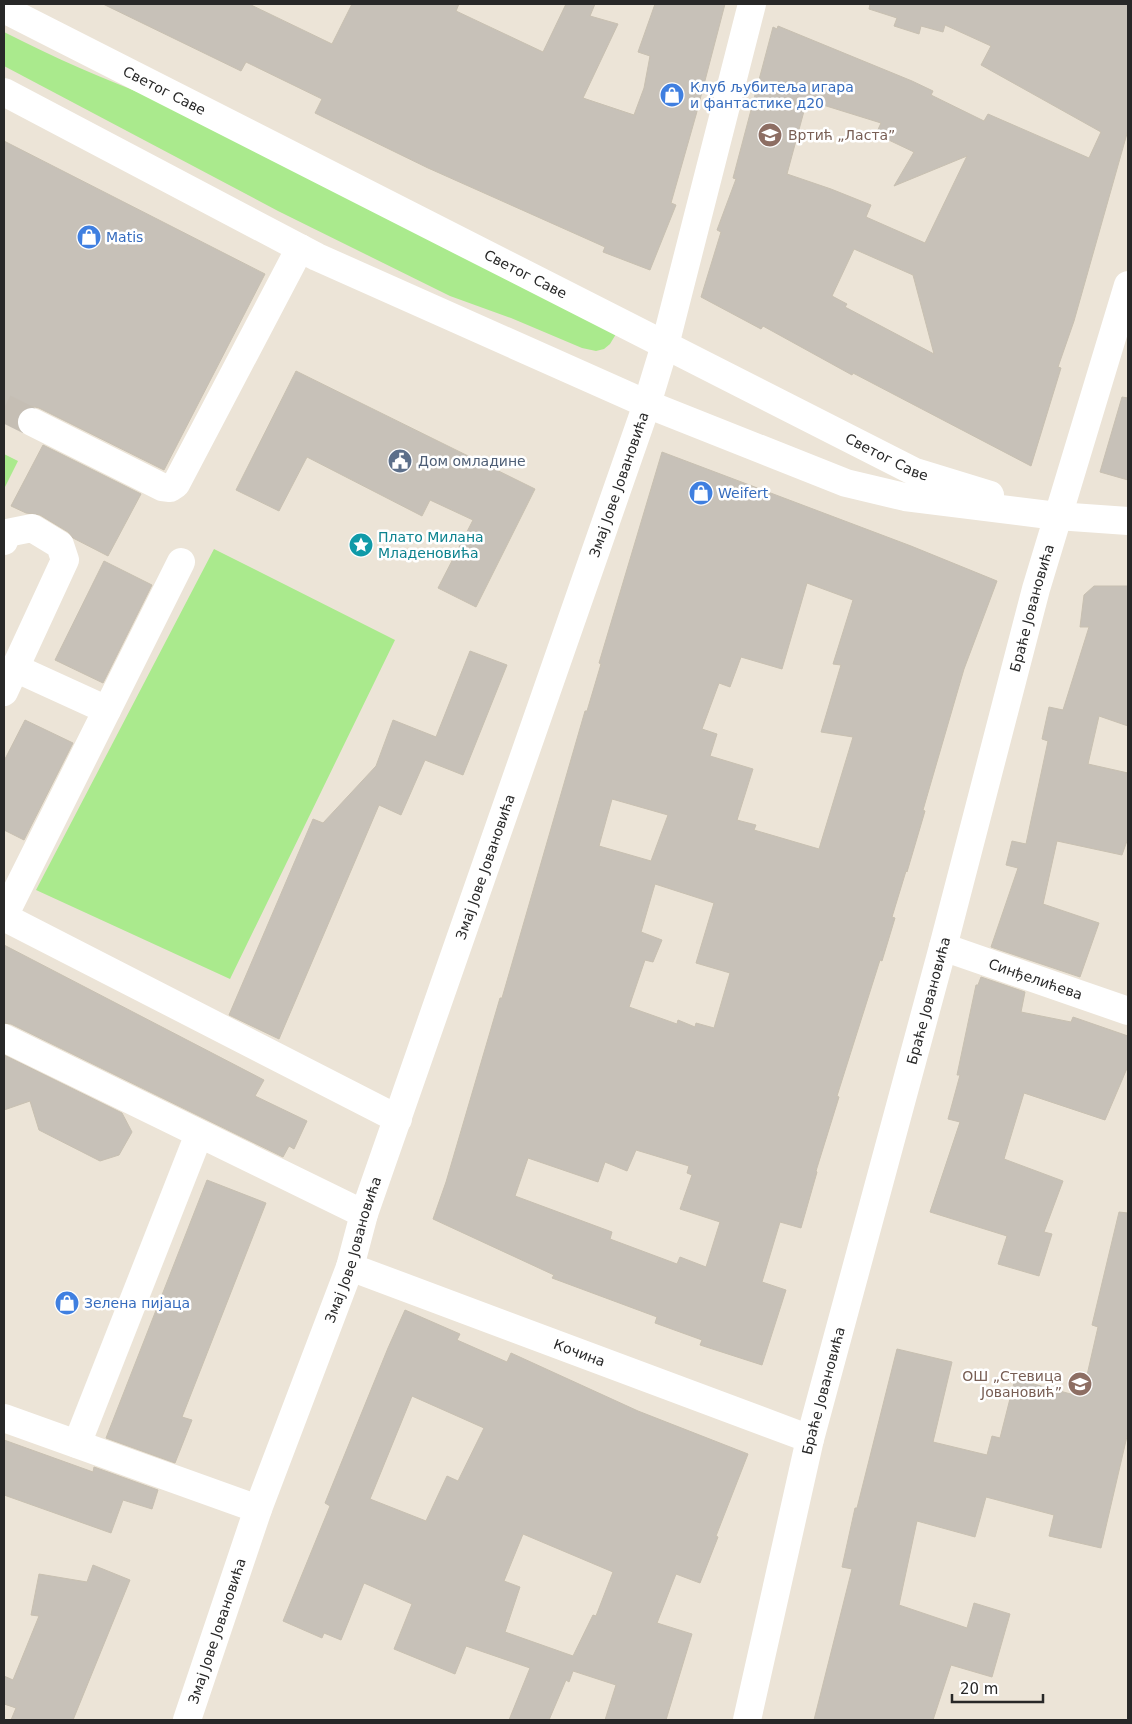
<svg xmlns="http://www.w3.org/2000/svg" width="1132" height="1724" viewBox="0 0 1132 1724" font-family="'DejaVu Sans',sans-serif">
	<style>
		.green { fill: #aaea8d }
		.building { fill: #c7c1b8; stroke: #c8c0b1; fill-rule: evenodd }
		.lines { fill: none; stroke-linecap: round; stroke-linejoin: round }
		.minor-tunnel { stroke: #c5beb4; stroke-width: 28; stroke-dasharray: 28 14; stroke-linecap: butt }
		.minor { stroke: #fff; stroke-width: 28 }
		.labels { text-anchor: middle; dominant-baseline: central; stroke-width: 5; stroke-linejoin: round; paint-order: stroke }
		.shop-label { font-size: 14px; fill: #366cbe; stroke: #fff; text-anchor: start }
		.street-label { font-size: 14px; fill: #282828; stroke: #fff }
		.education-label { font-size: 14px; fill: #785e54; stroke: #fff; text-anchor: start }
		.service-label { font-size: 14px; fill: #4e5e75; stroke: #fff; text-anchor: start }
		.culture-label { font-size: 14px; fill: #0d838f; stroke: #fff; text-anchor: start }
	</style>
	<rect width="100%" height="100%" fill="#ece4d7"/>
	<path class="green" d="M 4,32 C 55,58 105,80 159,100 L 616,334 L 610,344 L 604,349 L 596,351 L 582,348 L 511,318 L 450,296 L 278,211 L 4,66 Z
		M 4,454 L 18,461 L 4,489 Z
		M 214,549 L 395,640 L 230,979 L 36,890 Z"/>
	<path class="building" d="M 103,4 L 249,4 L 332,44 L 352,4 L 459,4 L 456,11 L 543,52 L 566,4 L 595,4 L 590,16 L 618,24 L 583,98 L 634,115 L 644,88 L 650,56 L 638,52 L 655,4 L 725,4 L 696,115 L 671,203 L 676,205 L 650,270 L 603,252 L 605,247 L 428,168 L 315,113 L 322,99 L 246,62 L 241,71 Z
		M 870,4 L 1128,4 L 1128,130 L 1074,321 L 1058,367 L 1061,368 L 1031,466 L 853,373 L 852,375 L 763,326 L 761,329 L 701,297 L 721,232 L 717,230 L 736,179 L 733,178 L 773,27 L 777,29 L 778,26 L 912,81 L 933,91 L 931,95 L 984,121 L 988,114 L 1089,158 L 1101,132 L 981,65 L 991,46 L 945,25 L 943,32 L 921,26 L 919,34 L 894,26 L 897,18 L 869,9 ZM 807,100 L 881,123 L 876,134 L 914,152 L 894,186 L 967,156 L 925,243 L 866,217 L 871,205 L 831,189 L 787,174 ZM 854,249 L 913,275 L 934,354 L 845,307 L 847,304 L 832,296 Z
		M 4,141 L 265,274 L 164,470 L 39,408 L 31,406 L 23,409 L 18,415 L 16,423 L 4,416 Z
		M 296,371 L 535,489 L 476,607 L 438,588 L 473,520 L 430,500 L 422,516 L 307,457 L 279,511 L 236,490 Z
		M 1122,397 L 1128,398 L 1128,480 L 1100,472 Z
		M 43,445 L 141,494 L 108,556 L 73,538 L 68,532 L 40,515 L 26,513 L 11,506 Z
		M 662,452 L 911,546 L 997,581 L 964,669 L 923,810 L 925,811 L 907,872 L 906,871 L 892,917 L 895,918 L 882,961 L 880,960 L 837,1096 L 839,1097 L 816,1171 L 817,1172 L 801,1228 L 780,1222 L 762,1282 L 786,1290 L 762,1365 L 700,1345 L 702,1340 L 655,1323 L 657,1317 L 552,1278 L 554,1275 L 433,1219 L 446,1182 L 500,998 L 502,998 L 585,711 L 587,711 L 601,664 L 599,663 ZM 807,583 L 853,600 L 833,664 L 841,665 L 821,732 L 853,737 L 819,849 L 754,830 L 756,825 L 737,820 L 753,769 L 710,756 L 717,734 L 702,729 L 719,683 L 730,687 L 741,657 L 782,669 ZM 612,799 L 668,815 L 651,861 L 599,846 ZM 655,884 L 714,903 L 696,963 L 730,973 L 714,1028 L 696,1023 L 695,1027 L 678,1020 L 677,1024 L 629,1007 L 645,960 L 653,962 L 662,940 L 641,932 ZM 636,1150 L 689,1166 L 687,1173 L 692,1175 L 680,1209 L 720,1222 L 706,1267 L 680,1257 L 677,1264 L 610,1239 L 612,1232 L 515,1196 L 528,1158 L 598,1182 L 605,1162 L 627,1171 Z
		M 104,561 L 152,585 L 103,683 L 55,660 Z
		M 1094,586 L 1128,586 L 1128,726 L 1099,716 L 1088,764 L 1128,773 L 1128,838 L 1122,855 L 1057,841 L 1043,904 L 1099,923 L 1080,977 L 991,947 L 1018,868 L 1006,865 L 1012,841 L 1026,844 L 1048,741 L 1042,739 L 1049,707 L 1063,710 L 1089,627 L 1080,627 L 1084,595 Z
		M 470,651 L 507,665 L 463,775 L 425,760 L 401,815 L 379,805 L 279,1039 L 229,1015 L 313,819 L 323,823 L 376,766 L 393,720 L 436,737 Z
		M 25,720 L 73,743 L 24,840 L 4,830 L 4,761 Z
		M 4,945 L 264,1080 L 255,1096 L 307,1121 L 294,1149 L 289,1146 L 283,1157 L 11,1024 L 4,1023 Z
		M 981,977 L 1025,992 L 1021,1012 L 1071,1022 L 1073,1017 L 1128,1036 L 1128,1066 L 1105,1120 L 1024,1093 L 1004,1159 L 1063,1181 L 1044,1232 L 1052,1234 L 1039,1276 L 998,1264 L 1007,1236 L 930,1212 L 960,1122 L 948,1119 L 960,1075 L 957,1075 L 976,985 L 978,985 Z
		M 4,1055 L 122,1113 L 132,1132 L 119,1155 L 100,1161 L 39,1130 L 30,1101 L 4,1110 Z
		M 207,1180 L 266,1203 L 182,1417 L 192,1420 L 175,1463 L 106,1438 Z
		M 1119,1212 L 1128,1213 L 1128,1432 L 1101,1548 L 1049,1536 L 1054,1515 L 986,1497 L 975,1537 L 917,1521 L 899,1605 L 967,1628 L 974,1603 L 1010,1614 L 992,1677 L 951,1665 L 933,1720 L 814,1720 L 852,1569 L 842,1567 L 855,1508 L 857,1508 L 897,1349 L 952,1362 L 933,1442 L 987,1455 L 992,1436 L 1000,1438 L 1015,1379 L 1082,1397 L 1098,1327 L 1092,1325 Z
		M 405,1310 L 460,1334 L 457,1340 L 507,1362 L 511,1353 L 638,1411 L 748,1454 L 716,1536 L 718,1537 L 700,1583 L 676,1574 L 657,1623 L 692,1634 L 666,1720 L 605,1720 L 616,1685 L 573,1671 L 569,1682 L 566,1680 L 549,1720 L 509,1720 L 530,1668 L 466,1646 L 455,1674 L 394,1649 L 412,1604 L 364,1583 L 341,1640 L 324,1633 L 322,1638 L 283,1621 L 330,1506 L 325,1503 L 388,1348 ZM 412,1396 L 484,1428 L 458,1481 L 447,1476 L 426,1521 L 370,1499 ZM 523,1534 L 613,1572 L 596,1616 L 593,1615 L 573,1656 L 505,1632 L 520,1587 L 504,1581 Z
		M 4,1440 L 93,1472 L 94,1467 L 158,1490 L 152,1509 L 123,1500 L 111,1533 L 4,1495 Z
		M 93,1565 L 130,1580 L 73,1720 L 11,1720 L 16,1708 L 4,1704 L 4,1676 L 13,1680 L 39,1616 L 31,1615 L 39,1574 L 87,1582 Z"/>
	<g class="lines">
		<path class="minor-tunnel" d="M 4,408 L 32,422"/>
		<g class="minor">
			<path id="s1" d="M 4,9 L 915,472 L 990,495"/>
			<path d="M 4,92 L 317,257 L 647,404 L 846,483 L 905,497 L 1057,516 L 1128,521"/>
			<path d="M 32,422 L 162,487 L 170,488 L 176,484 L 300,248"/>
			<path d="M 4,541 L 7,533 L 32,528 L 60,545 L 65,560 L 4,692"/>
			<path d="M 15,668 L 107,710"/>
			<path d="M 4,916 L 181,562"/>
			<path d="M 4,917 L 398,1119"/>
			<path id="s2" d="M 943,947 L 1128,1011"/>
			<path d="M 4,1038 L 364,1214"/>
			<path id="s3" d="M 350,1267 L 810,1439"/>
			<path d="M 4,1418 L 258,1509"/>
			<path d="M 77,1444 L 199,1134"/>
			<path id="s4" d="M 187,1720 L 258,1509 L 350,1267 L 364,1214 L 647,404 L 665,345 L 752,4"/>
			<path id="s5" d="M 747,1720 L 810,1439 L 943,947 L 1036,589 L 1128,285"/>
		</g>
	</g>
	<defs>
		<symbol id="shop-disc" viewBox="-11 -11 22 22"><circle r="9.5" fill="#3f7fe0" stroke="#fff"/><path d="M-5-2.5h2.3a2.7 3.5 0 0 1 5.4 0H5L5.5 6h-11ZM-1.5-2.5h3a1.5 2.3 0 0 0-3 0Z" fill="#fff"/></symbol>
		<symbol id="school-disc" viewBox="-11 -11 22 22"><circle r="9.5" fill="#8d6e63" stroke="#fff"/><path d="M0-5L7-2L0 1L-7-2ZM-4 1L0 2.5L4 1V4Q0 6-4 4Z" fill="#fff"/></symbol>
		<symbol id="civic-disc" viewBox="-11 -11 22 22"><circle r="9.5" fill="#5c6f8a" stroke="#fff"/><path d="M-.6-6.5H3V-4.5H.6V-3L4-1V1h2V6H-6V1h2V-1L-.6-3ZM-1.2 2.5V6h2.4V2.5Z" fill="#fff"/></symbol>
		<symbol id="sight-disc" viewBox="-11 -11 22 22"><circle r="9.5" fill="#0f9aa8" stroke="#fff"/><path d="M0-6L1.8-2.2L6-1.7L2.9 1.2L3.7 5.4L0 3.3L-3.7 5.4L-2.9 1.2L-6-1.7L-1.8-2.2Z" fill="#fff"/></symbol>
	</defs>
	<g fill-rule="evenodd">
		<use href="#shop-disc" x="658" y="81" width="28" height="28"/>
		<use href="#school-disc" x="756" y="121" width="28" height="28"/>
		<use href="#shop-disc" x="75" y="223" width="28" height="28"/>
		<use href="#civic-disc" x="386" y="447" width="28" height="28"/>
		<use href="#shop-disc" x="687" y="479" width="28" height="28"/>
		<use href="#sight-disc" x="347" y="531" width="28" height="28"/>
		<use href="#shop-disc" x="53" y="1289" width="28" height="28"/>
		<use href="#school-disc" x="1066" y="1370" width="28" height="28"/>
	</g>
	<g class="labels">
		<g class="shop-label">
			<text x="690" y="87">Клуб љубитеља игара<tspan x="690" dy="16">и фантастике д20</tspan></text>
			<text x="106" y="237">Matis</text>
			<text x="718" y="493">Weifert</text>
			<text x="84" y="1303">Зелена пијаца</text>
		</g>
		<g class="street-label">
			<text stroke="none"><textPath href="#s1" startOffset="180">Светог Саве</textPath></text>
			<text stroke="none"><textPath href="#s1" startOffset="585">Светог Саве</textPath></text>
			<text stroke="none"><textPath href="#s1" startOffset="990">Светог Саве</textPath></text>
			<text stroke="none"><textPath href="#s4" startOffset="1309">Змај Јове Јовановића</textPath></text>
			<text stroke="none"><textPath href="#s5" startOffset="1148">Браће Јовановића</textPath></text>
			<text stroke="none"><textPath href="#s4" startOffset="904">Змај Јове Јовановића</textPath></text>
			<text stroke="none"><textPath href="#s2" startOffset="98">Синђелићева</textPath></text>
			<text stroke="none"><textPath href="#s5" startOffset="742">Браће Јовановића</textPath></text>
			<text stroke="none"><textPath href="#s4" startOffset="499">Змај Јове Јовановића</textPath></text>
			<text stroke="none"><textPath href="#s3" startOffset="245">Кочина</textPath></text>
			<text stroke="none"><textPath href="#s5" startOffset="338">Браће Јовановића</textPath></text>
			<text stroke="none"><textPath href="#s4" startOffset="94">Змај Јове Јовановића</textPath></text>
		</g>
		<g class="education-label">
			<text x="788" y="135">Вртић „Ласта”</text>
			<text x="1062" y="1376" text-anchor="end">ОШ „Стевица<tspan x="1062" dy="16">Јовановић”</tspan></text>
		</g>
		<g class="service-label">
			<text x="418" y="461">Дом омладине</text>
		</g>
		<g class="culture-label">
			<text x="378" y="537">Плато Милана<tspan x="378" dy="16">Младеновића</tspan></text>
		</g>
	</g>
	<rect width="1132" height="1724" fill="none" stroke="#282828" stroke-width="10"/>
	<path d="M952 1694v8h91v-8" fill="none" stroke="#282828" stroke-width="2.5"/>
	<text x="960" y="1694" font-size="15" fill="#282828" stroke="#ffffff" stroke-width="4" paint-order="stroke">20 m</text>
</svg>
